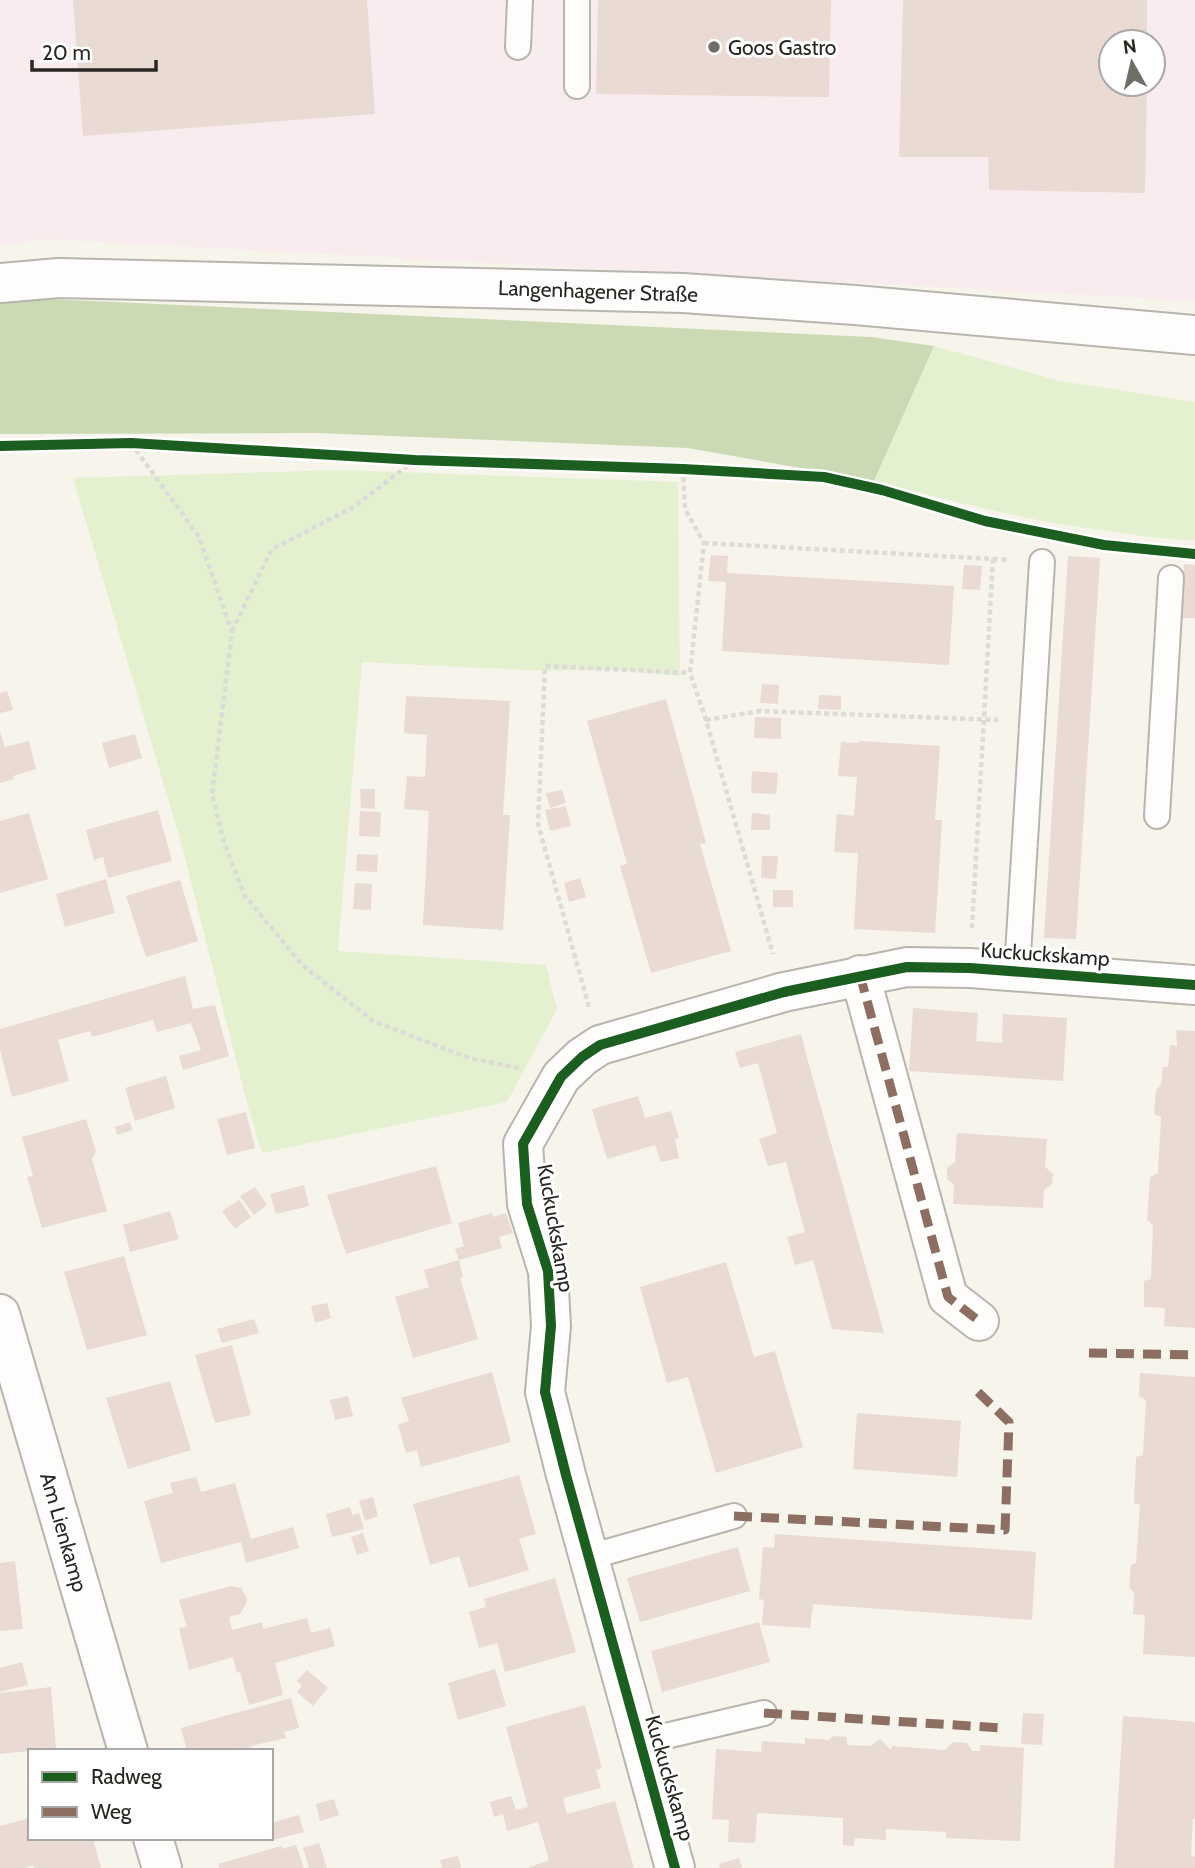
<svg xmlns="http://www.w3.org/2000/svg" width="1195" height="1868" viewBox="0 0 1195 1868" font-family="Cabin,sans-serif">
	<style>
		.industrial { fill: #f9ecef; fill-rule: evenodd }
		.green { fill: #e4f1d1 }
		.forest { fill: #cbdab4 }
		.building { fill: #eadad4 }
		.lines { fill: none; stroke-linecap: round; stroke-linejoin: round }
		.lane-casing { stroke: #b6b5ae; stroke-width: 28 }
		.street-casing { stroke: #b6b5ae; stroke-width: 42 }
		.secondary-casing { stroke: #b6b5ae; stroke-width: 42 }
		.path { stroke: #dcdbd8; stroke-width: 4.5; stroke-dasharray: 5 3.5; stroke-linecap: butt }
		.lane { stroke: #fefdfc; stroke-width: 24 }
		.street { stroke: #fefdfc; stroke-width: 38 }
		.secondary { stroke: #fefdfc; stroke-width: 38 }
		.quiet { stroke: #8d6e63; stroke-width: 9; stroke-dasharray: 18 9; stroke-linecap: butt }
		.cycleway-casing { stroke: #fff; stroke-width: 15 }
		.cycleway { stroke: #1b5e20; stroke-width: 10 }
		.poi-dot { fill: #6f6e68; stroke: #fff; stroke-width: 2.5 }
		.labels { text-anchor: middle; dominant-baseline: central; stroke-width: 6; stroke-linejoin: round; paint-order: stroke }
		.poi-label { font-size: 21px; fill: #272621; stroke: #fff; text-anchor: start }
		.street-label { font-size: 21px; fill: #272621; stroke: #fff }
	</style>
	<rect width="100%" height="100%" fill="#f6f4eb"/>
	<path class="industrial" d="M 0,0 L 1195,0 L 1195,301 L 46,239 L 0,245 ZM 1111,42 L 1153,42 L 1153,84 L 1111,84 Z"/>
	<path class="green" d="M 934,346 L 1060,381 L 1195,402 L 1195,540 C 1168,540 1142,536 1115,532 C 1033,522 954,502 874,481 Z
		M 342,470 L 678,482 L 680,676 L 613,669 L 545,671 L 362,662 L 338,951 L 546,965 L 557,1009 L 507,1102 L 262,1153 L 249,1111 L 182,846 L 73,478 Z"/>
	<path class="forest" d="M 50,299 L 871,337 L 934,346 L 874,481 L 688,448 L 317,433 L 0,434 L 0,303 Z"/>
	<path class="building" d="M 73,0 L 367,0 L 375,114 L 83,136 Z
		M 598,0 L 831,0 L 829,97 L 596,94 Z
		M 903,0 L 1147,0 L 1147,42 L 1111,42 L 1111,84 L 1147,84 L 1145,193 L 989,190 L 988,157 L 899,157 Z
		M 711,555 L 728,556 L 727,573 L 954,586 L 949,665 L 722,651 L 726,582 L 708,581 Z
		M 1068,556 L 1100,558 L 1076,939 L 1044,938 Z
		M 1184,564 L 1195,565 L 1195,618 L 1181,618 Z
		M 964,565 L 982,566 L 980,590 L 962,589 Z
		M 762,684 L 779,685 L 778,704 L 760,703 Z
		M 7,691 L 13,710 L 0,713 L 0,693 Z
		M 819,695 L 841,696 L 841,710 L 818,709 Z
		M 406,696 L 510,701 L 503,815 L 510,815 L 503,930 L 423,925 L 429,811 L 404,809 L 407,776 L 425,777 L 427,735 L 404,733 Z
		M 666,699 L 706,843 L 700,844 L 731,951 L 651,973 L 620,866 L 627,864 L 587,721 Z
		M 755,717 L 781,718 L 781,739 L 754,738 Z
		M 0,732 L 5,747 L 29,741 L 36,769 L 13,776 L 14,779 L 0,783 Z
		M 135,734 L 142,758 L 109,768 L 102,743 Z
		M 859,741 L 940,746 L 935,820 L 942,820 L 935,933 L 854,929 L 858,853 L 834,852 L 837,814 L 854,816 L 857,777 L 838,776 L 841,742 L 859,743 Z
		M 752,771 L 778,773 L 776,794 L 751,793 Z
		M 360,789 L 375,789 L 375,809 L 361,808 Z
		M 562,790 L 566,803 L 550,808 L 546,793 Z
		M 566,806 L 571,826 L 550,831 L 545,810 Z
		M 158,810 L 172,861 L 108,878 L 103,857 L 94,860 L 86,830 Z
		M 360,811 L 381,812 L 380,837 L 359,836 Z
		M 29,813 L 48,879 L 0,893 L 0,821 Z
		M 752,813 L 770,815 L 770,830 L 751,830 Z
		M 357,854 L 378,855 L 377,872 L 356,871 Z
		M 762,856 L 778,856 L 776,879 L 761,878 Z
		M 580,878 L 586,897 L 569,902 L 564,883 Z
		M 106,879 L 115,913 L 65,927 L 56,894 Z
		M 180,880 L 198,941 L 146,957 L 126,896 Z
		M 355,883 L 372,884 L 371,910 L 353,909 Z
		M 773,890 L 793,890 L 793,907 L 773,907 Z
		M 185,976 L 193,1009 L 215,1005 L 229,1056 L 183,1070 L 179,1056 L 201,1050 L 191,1023 L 157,1032 L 153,1020 L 92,1037 L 90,1031 L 58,1040 L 69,1081 L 12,1097 L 0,1050 L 0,1029 Z
		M 913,1008 L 978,1013 L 976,1041 L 1002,1043 L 1003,1014 L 1067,1018 L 1063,1081 L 909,1071 Z
		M 1176,1030 L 1195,1031 L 1195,1328 L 1164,1326 L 1165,1308 L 1144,1307 L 1144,1281 L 1151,1279 L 1153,1225 L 1147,1220 L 1150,1177 L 1158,1173 L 1161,1117 L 1154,1114 L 1156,1090 L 1161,1085 L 1163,1067 L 1168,1067 L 1170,1045 L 1177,1046 Z
		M 801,1034 L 806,1054 L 884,1333 L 832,1329 L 813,1260 L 795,1265 L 787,1237 L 805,1232 L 786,1162 L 768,1166 L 759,1139 L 777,1133 L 758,1063 L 740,1068 L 735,1052 Z
		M 166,1076 L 175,1108 L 135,1121 L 125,1088 Z
		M 638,1096 L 645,1118 L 671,1111 L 679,1138 L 675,1139 L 679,1158 L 661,1162 L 655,1145 L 607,1159 L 592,1109 Z
		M 246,1112 L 255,1148 L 227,1155 L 217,1119 Z
		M 86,1119 L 96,1151 L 92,1159 L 107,1211 L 42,1228 L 27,1177 L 33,1176 L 22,1137 Z
		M 130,1122 L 133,1130 L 117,1135 L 115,1127 Z
		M 957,1133 L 1047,1139 L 1045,1167 L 1053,1174 L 1052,1184 L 1044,1190 L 1043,1208 L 953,1204 L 954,1185 L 947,1179 L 947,1168 L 955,1162 Z
		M 436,1166 L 452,1223 L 346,1254 L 327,1195 Z
		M 304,1185 L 309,1206 L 276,1214 L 270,1194 Z
		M 255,1187 L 267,1205 L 254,1215 L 240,1196 Z
		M 239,1200 L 251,1217 L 235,1229 L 222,1211 Z
		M 170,1211 L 179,1239 L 130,1252 L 123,1225 Z
		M 492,1213 L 493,1217 L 506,1213 L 513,1233 L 499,1237 L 502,1248 L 459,1260 L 455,1249 L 464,1246 L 458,1223 Z
		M 124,1256 L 147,1335 L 87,1350 L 64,1272 Z
		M 459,1260 L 463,1277 L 460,1278 L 478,1339 L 413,1358 L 395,1297 L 429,1287 L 424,1270 Z
		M 726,1262 L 754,1357 L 775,1351 L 803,1447 L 716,1473 L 688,1377 L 667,1383 L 640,1287 Z
		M 327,1303 L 331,1318 L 315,1323 L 311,1306 Z
		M 254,1319 L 259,1333 L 222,1343 L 217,1329 Z
		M 232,1345 L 251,1415 L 215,1423 L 195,1355 Z
		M 492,1372 L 511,1442 L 421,1467 L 417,1450 L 406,1453 L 398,1425 L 409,1421 L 401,1398 Z
		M 1140,1373 L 1195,1377 L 1195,1657 L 1143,1654 L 1145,1615 L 1133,1614 L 1134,1593 L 1129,1587 L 1131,1565 L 1136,1563 L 1140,1505 L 1134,1503 L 1136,1457 L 1143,1455 L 1146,1400 L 1139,1396 Z
		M 170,1381 L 191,1450 L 128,1469 L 106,1398 Z
		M 348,1396 L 353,1416 L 335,1420 L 330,1400 Z
		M 857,1413 L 961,1421 L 957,1477 L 853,1469 Z
		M 519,1475 L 536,1534 L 519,1539 L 529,1570 L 469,1588 L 459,1556 L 430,1565 L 413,1504 Z
		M 196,1477 L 201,1492 L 235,1483 L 251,1539 L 293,1527 L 299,1548 L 246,1563 L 241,1542 L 161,1563 L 144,1501 L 173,1493 L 170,1483 Z
		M 373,1497 L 378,1516 L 365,1521 L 359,1501 Z
		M 350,1507 L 352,1515 L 359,1513 L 364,1529 L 332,1537 L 326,1514 Z
		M 363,1533 L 369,1551 L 357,1555 L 351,1537 Z
		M 775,1534 L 1036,1552 L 1032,1620 L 813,1604 L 810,1628 L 762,1625 L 764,1600 L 759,1599 L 763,1547 L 774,1548 Z
		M 738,1547 L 750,1591 L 640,1622 L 627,1578 Z
		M 15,1561 L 23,1629 L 0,1631 L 0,1563 Z
		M 555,1578 L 576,1652 L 505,1672 L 497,1643 L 479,1648 L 469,1612 L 486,1607 L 484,1599 Z
		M 231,1586 L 241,1588 L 247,1598 L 246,1604 L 240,1614 L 229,1617 L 232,1630 L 262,1622 L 263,1629 L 307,1618 L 311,1633 L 330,1628 L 335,1646 L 275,1663 L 283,1695 L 249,1705 L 240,1672 L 237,1673 L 233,1657 L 189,1670 L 179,1628 L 187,1627 L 179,1600 Z
		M 759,1622 L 770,1662 L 662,1692 L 651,1651 Z
		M 22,1662 L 28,1685 L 0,1692 L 0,1668 Z
		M 495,1669 L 506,1706 L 458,1720 L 448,1683 Z
		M 307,1670 L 328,1688 L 313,1706 L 297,1692 L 302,1686 L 297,1681 Z
		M 51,1687 L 56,1748 L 0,1754 L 0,1693 Z
		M 291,1698 L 299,1728 L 284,1732 L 286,1738 L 251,1746 L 252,1751 L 187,1751 L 181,1728 Z
		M 585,1705 L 602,1768 L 596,1770 L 601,1788 L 563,1798 L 567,1814 L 615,1801 L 634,1868 L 528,1868 L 549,1860 L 538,1822 L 507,1831 L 503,1814 L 494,1817 L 490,1802 L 511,1796 L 516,1810 L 528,1807 L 506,1727 Z
		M 1023,1713 L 1044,1714 L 1042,1745 L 1021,1744 Z
		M 1123,1716 L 1195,1722 L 1195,1819 L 1193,1819 L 1191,1855 L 1195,1857 L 1195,1868 L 1114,1868 Z
		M 833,1736 L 847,1737 L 847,1745 L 870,1746 L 880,1739 L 891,1750 L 892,1746 L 945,1750 L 953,1742 L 967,1743 L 972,1751 L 980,1751 L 980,1745 L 1024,1748 L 1020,1841 L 946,1838 L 946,1832 L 886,1829 L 886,1840 L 855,1838 L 854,1846 L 843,1845 L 843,1818 L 757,1813 L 755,1843 L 728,1842 L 729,1820 L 712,1819 L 716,1749 L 761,1752 L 762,1741 L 805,1744 L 805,1738 L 829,1740 Z
		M 334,1799 L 339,1815 L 320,1821 L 316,1804 Z
		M 299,1815 L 304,1832 L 265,1842 L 264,1838 L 271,1838 L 271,1823 Z
		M 30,1818 L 30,1838 L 93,1838 L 101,1868 L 34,1868 L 34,1865 L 24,1868 L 0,1868 L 0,1826 Z
		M 319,1843 L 327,1868 L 309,1868 L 303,1848 Z
		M 296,1845 L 304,1868 L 219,1868 L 218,1864 L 281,1846 L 282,1849 Z
		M 458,1856 L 461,1868 L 442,1868 L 440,1860 Z
		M 739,1858 L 742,1868 L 720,1868 L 719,1864 Z"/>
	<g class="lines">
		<defs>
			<path id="lane" d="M 518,47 L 520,0
				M 577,86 L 577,0
				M 1157,816 L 1171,578
				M 1017,971 L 1042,562
				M 589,1557 L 734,1516
				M 640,1742 L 764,1713"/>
			<path id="street" d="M 860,975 L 948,1297 L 979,1321
				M 0,1314 L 128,1751
				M 153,1838 L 162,1868
				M 675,1868 L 566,1475 L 545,1392 L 551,1326 L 548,1271 L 527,1204 L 523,1144 L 561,1077 L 582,1057 L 600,1045 L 784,992 L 907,967 L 970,968 L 1195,985"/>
			<path id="secondary" d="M 0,283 L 59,278 L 683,293 L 855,305 L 1195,335"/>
		</defs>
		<use href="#lane" class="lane-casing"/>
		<use href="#street" class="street-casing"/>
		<use href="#secondary" class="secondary-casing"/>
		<path class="path" d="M 131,443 L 199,537 L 232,632 L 212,794 L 224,843 L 245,896 L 302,965 L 373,1021 L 469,1058 L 519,1068
			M 683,469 L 685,509 L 704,543 L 690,673 L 706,720 L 773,954
			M 704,543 L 993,559 L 972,928
			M 993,559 L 1010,560
			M 232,631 L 272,549 L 352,508 L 415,460
			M 706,720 L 760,711 L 998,720
			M 589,1007 L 538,824 L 545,666 L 690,673"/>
		<use href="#lane" class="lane"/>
		<use href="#street" class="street"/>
		<use href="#secondary" class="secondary"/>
		<path class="quiet" d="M 860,975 L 948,1297 L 979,1321
			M 1089,1353 L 1195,1355
			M 734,1516 L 1005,1530 L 1009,1422 L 978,1392
			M 764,1713 L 1003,1728"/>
		<defs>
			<path id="cycleway" d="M 0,446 L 131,443 L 415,460 L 683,469 L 824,477 L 882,490 L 985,521 L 1104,545 L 1195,554
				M 675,1868 L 566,1475 L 545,1392 L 551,1326 L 548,1271 L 527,1204 L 523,1144 L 561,1077 L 582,1057 L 600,1045 L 784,992 L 907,967 L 970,968 L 1195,985"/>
		</defs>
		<use href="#cycleway" class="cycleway-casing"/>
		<use href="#cycleway" class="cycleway"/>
	</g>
	<circle class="poi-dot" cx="714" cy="47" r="7"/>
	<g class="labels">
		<g class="poi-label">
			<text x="728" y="47">Goos Gastro</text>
		</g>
		<g class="street-label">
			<text transform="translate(598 291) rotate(2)">Langenhagener Straße</text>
			<text transform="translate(1045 954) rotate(4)">Kuckuckskamp</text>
			<text transform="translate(556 1228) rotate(80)">Kuckuckskamp</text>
			<text transform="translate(64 1532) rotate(74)">Am Lienkamp</text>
			<text transform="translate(670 1778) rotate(74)">Kuckuckskamp</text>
		</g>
	</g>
	<rect x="28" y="1749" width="245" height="91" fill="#ffffff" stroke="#a9a8a6" stroke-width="2"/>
	<rect x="42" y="1772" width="35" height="10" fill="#1b5e20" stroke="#a9a8a6" stroke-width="2"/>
	<text x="91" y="1784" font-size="21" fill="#272621">Radweg</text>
	<rect x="42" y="1807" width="35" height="10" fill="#8d6e63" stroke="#a9a8a6" stroke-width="2"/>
	<text x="91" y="1819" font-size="21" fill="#272621">Weg</text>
	<g transform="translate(1132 63) rotate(352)"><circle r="33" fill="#ffffff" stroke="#a9a8a6" stroke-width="2"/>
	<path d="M0-5L12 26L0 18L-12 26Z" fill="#6f6e68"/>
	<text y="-10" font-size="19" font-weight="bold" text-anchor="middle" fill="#272621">N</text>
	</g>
	<path d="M32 60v10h124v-10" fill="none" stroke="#272621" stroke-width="3.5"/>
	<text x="42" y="60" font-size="21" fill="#272621" stroke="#ffffff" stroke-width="5" paint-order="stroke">20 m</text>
</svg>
